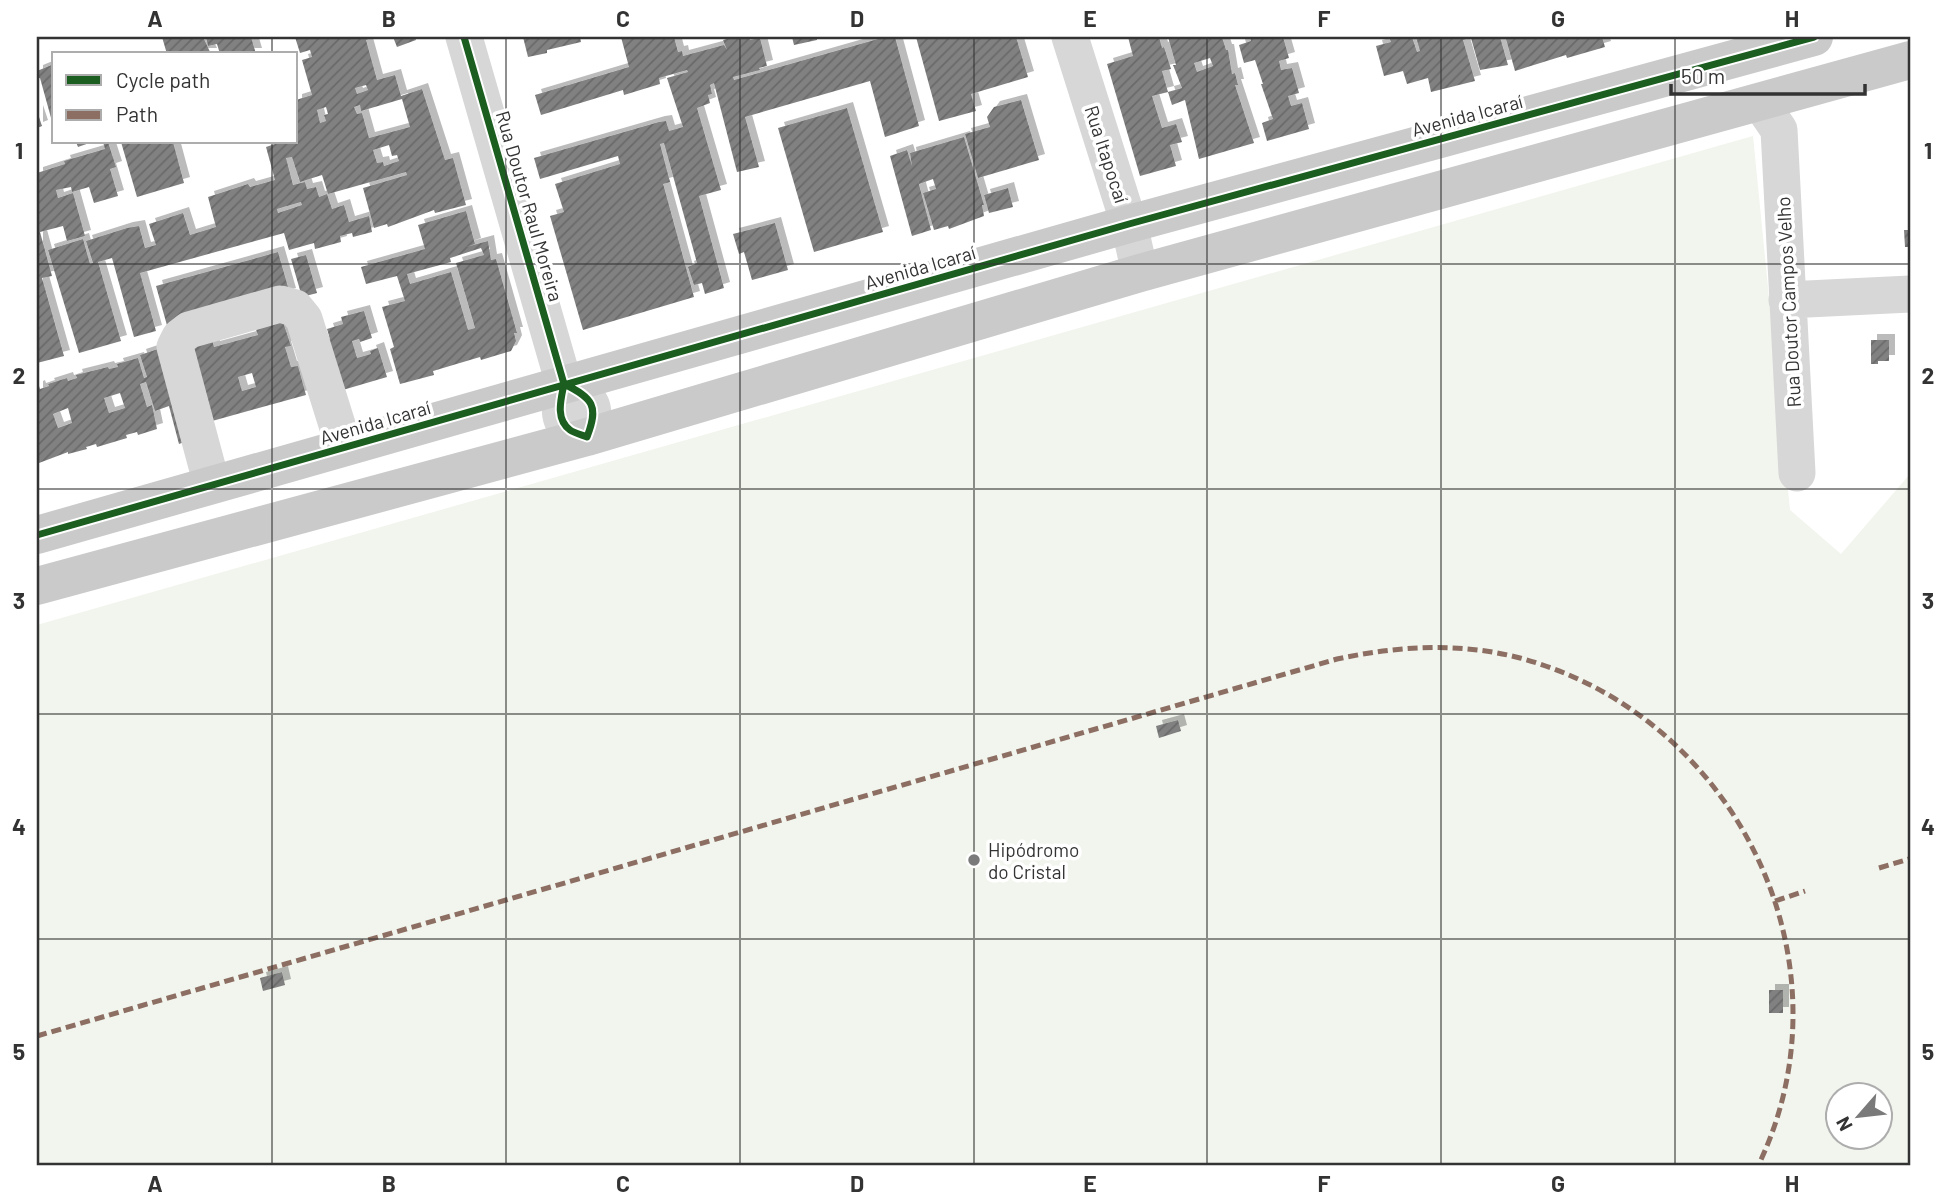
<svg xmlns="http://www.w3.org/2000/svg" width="1947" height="1203" viewBox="0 0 1947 1203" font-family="Barlow,sans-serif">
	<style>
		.garden { fill: #f1f5ed; fill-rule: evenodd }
		.building { fill: url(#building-hatch); fill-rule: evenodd; filter: url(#shadow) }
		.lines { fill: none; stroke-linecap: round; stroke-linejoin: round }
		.minor { stroke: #d7d7d7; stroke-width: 37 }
		.major { stroke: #cacaca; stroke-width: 38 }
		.quiet { stroke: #8d6e63; stroke-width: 5; stroke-dasharray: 10 5; stroke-linecap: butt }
		.cycleway-casing { stroke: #fff; stroke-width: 11 }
		.cycleway { stroke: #1b5e20; stroke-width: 7 }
		.grid { fill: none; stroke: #333; stroke-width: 2; stroke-opacity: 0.55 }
		.poi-dot { fill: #7a7a7a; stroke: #fff; stroke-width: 2.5 }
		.labels { text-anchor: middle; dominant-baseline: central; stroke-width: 7; stroke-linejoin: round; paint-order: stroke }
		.street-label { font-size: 19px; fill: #333; stroke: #fff }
		.poi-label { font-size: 19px; fill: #333; stroke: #fff; text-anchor: start }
		.neatline { fill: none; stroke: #333; stroke-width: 2.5 }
		.grid-label { font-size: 23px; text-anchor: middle; font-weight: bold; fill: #333 }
	</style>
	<defs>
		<pattern id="building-hatch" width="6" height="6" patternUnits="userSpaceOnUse" patternTransform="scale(1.75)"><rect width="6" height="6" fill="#818181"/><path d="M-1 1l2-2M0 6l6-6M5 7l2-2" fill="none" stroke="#6a6a6a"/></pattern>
		<filter id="shadow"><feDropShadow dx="6" dy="-6" stdDeviation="0" flood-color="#0004"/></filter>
	</defs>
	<rect width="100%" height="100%" fill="#fff"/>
	<path class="garden" d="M 1753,136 L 1790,510 L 1841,554 L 1910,474 L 1910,1166 L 37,1166 L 37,625 ZM 1839,1094 L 1881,1094 L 1881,1136 L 1839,1136 Z"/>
	<path class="building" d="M 162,37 L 203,37 L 211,54 L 167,54 Z
		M 206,37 L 251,37 L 256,54 L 220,54 L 217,44 L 208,46 Z
		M 295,37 L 375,37 L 366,40 L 377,80 L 395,75 L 401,96 L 422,89 L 445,160 L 453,158 L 466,205 L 435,213 L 434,210 L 388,227 L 387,224 L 374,228 L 363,188 L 407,175 L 406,172 L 328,194 L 322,175 L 300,182 L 292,157 L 286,158 L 293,185 L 305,182 L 307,189 L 316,187 L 319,197 L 327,194 L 332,209 L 344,205 L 349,222 L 369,216 L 372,232 L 353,237 L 352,233 L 340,236 L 341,242 L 315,249 L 314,243 L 289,250 L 284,233 L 140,273 L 156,331 L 134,337 L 112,258 L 98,262 L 121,341 L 79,353 L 48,250 L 83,239 L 90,264 L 93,263 L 86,241 L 127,228 L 139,226 L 145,248 L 156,245 L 149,224 L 183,213 L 190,235 L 216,227 L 208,197 L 248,184 L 250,187 L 275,180 L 266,147 L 281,142 L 296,142 L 296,100 L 312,95 L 302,60 L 312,57 L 310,50 L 300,53 ZM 366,85 L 368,90 L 357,94 L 355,88 ZM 402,99 L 410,127 L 369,138 L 362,113 L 357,114 L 354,107 L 360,105 L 361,111 ZM 326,107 L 328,114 L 324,115 L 326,121 L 320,123 L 317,110 ZM 389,145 L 392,156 L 397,155 L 399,161 L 384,166 L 383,162 L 377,163 L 373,150 ZM 301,202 L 302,205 L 278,213 L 277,209 Z
		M 393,37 L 415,37 L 416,40 L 397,47 Z
		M 523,37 L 580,37 L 581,42 L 547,50 L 547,53 L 528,57 Z
		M 621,37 L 674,37 L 678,52 L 682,51 L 683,56 L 724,45 L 727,50 L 723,40 L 734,37 L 749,37 L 750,40 L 760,38 L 767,66 L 759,68 L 760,70 L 733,77 L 734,80 L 885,37 L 895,37 L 919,126 L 885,137 L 870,81 L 745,117 L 759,167 L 737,172 L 714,83 L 710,85 L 712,94 L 708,95 L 710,103 L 697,108 L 721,190 L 699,196 L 724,288 L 705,294 L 702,283 L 694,285 L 688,267 L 697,263 L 664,143 L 660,144 L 670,182 L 663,184 L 664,187 L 694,297 L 583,330 L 550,216 L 564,212 L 555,184 L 620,164 L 618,156 L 540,179 L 534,158 L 659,122 L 666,121 L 669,131 L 683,127 L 667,78 L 688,72 L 687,70 L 659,78 L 660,84 L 624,95 L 623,90 L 541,115 L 535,95 L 629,67 Z
		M 792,37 L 817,37 L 817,40 L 794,45 Z
		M 916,37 L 955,37 L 955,39 L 962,37 L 1016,37 L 1028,77 L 971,94 L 976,111 L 939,121 Z
		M 1128,37 L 1159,37 L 1162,48 L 1164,47 L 1171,69 L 1162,71 L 1168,92 L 1152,96 L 1162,128 L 1176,124 L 1182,142 L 1170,145 L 1176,166 L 1140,176 L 1107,64 L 1133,56 Z
		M 1168,37 L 1222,37 L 1226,50 L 1228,50 L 1232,74 L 1235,73 L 1238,85 L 1235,85 L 1254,143 L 1199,159 L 1185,100 L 1172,105 L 1168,92 L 1182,88 L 1173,65 L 1176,65 ZM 1210,58 L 1213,66 L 1197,72 L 1194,63 Z
		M 1250,37 L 1283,37 L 1289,58 L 1279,61 L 1281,70 L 1292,68 L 1299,93 L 1288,96 L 1291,106 L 1302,103 L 1309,129 L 1267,141 L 1262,123 L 1273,119 L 1261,84 L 1263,84 L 1255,60 L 1244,63 L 1239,45 L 1251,41 Z
		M 1389,37 L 1412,37 L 1417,52 L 1420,51 L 1416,37 L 1500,37 L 1508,65 L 1480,70 L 1471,38 L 1463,40 L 1475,81 L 1431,92 L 1428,78 L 1407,84 L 1403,71 L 1384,76 L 1376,46 L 1391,42 Z
		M 1515,37 L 1602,37 L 1605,47 L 1567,58 L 1566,55 L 1515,71 L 1506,39 Z
		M 54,64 L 54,125 L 53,125 L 40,78 L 37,79 L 37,71 Z
		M 1021,100 L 1039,160 L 978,178 L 965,134 L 990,127 L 987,117 L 994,107 Z
		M 847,108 L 883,232 L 814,252 L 778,128 Z
		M 37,111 L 42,126 L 37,128 Z
		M 964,137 L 984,205 L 982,205 L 984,216 L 949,229 L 948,226 L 934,230 L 923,193 L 936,189 L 933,179 L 919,184 L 917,177 L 931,230 L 912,236 L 890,156 L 907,150 L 912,166 L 910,153 Z
		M 76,142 L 92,142 L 78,147 Z
		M 103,142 L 108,142 L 116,167 L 110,169 L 118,196 L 94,203 L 89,187 L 72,192 L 71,187 L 56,190 L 58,198 L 73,193 L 85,236 L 67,241 L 63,226 L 40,232 L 52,276 L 42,278 L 64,356 L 37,363 L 37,173 L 65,164 L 64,161 L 105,149 Z
		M 121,142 L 173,142 L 184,183 L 137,197 Z
		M 1008,188 L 1013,207 L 989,213 L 984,195 Z
		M 466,211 L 475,244 L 466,247 L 488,241 L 491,260 L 496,259 L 517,333 L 514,333 L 516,341 L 511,351 L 481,360 L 480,357 L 433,371 L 434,375 L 400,384 L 390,349 L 394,347 L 382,307 L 405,301 L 397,276 L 366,284 L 361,267 L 425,249 L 418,225 ZM 481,248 L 484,255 L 456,263 L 475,328 L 468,330 L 451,272 L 410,284 L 407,274 L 451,262 L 450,258 Z
		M 775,223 L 788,270 L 752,280 L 744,252 L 739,254 L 733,234 Z
		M 1904,230 L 1910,230 L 1910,247 L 1905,247 Z
		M 278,252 L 290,294 L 168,329 L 156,286 Z
		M 306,255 L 317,293 L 302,297 L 291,259 Z
		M 364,311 L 372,338 L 360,342 L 359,339 L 352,341 L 357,358 L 371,354 L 370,351 L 378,348 L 387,377 L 329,394 L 315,344 L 330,339 L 327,329 L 343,324 L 341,317 Z
		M 282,319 L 291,346 L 285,347 L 291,367 L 298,366 L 306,395 L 205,423 L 184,348 L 212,340 L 214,347 L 258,335 L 255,327 ZM 252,373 L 256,387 L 242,391 L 238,377 Z
		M 1871,340 L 1889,340 L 1889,361 L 1878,361 L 1878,364 L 1871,364 Z
		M 161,348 L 187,441 L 179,444 L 169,406 L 155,411 L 146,382 L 140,384 L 147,407 L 152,405 L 157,429 L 138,435 L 137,432 L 126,435 L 127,438 L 97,447 L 96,444 L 86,447 L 87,449 L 68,454 L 68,452 L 39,463 L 37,453 L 37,387 L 39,386 L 40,389 L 49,386 L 48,384 L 67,378 L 68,381 L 77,378 L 76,375 L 108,367 L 109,369 L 118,367 L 117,364 L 138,358 L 144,378 L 147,377 L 140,355 ZM 120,393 L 125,408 L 109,413 L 104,398 ZM 68,408 L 72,423 L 58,428 L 53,414 Z
		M 1178,720 L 1181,731 L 1159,738 L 1156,726 Z
		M 282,972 L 285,985 L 263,991 L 260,978 Z
		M 1769,990 L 1783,990 L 1783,1013 L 1769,1013 Z"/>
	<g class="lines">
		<path class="minor" d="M 464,37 L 564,384 C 561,399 555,419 570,430 C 574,433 582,435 587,437 C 599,406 593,398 564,384
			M 1070,37 L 1129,224 L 1140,273
			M 1760,102 L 1779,130 L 1797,473
			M 1787,300 L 1910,294
			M 212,485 L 175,347 L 180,337 L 189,330 L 280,304 L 295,308 L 304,319 L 344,447"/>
		<path class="major" d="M 37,535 L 1129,224 L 1814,37
			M 37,586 L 587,437 L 1140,273 L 1910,60"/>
		<path class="quiet" d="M 1879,868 L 1909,859
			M 1775,901 L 1805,891
			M 37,1036 L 1337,659 C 1398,646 1459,642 1520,658 C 1736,716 1857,962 1758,1166"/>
		<defs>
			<path id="cycleway" d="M 464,37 L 564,384 C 561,399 555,419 570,430 C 574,433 582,435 587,437 C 599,406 593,398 564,384
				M 37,535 L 1129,224 L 1814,37"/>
		</defs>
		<use href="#cycleway" class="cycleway-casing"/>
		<use href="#cycleway" class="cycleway"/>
	</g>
	<path class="grid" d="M 272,37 L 272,54M 506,37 L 506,1166M 740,37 L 740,1166M 974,37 L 974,1166M 1207,37 L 1207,1166M 1441,37 L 1441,1166M 1675,37 L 1675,1166M 272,142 L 272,1166M 37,264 L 1910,264M 37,489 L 1910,489M 37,714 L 1910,714M 37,939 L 1910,939"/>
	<circle class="poi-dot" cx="974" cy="860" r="7"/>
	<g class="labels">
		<g class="street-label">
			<text transform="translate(1467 115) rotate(-15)">Avenida Icaraí</text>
			<text transform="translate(1107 154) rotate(72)">Rua Itapocaí</text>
			<text transform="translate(530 206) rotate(74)">Rua Doutor Raul Moreira</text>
			<text transform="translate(920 267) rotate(-16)">Avenida Icaraí</text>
			<text transform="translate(1788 302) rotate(-93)">Rua Doutor Campos Velho</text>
			<text transform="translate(375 422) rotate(-16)">Avenida Icaraí</text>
		</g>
		<g class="poi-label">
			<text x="988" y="849">Hipódromo<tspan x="988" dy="22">do Cristal</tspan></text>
		</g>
	</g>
	<rect width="1947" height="1203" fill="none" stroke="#ffffff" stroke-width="77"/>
	<rect x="52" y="52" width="245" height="91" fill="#ffffff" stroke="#adadad" stroke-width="2"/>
	<rect x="66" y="75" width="35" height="10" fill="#1b5e20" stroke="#adadad" stroke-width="2"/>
	<text x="116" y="88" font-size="21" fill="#333333">Cycle path</text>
	<rect x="66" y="110" width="35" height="10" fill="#8d6e63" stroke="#adadad" stroke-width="2"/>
	<text x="116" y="122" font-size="21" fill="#333333">Path</text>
	<g transform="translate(1859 1116) rotate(242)"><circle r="33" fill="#ffffff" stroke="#adadad" stroke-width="2"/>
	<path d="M0-5L12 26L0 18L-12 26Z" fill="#7a7a7a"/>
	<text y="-10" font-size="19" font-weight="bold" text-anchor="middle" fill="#333333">N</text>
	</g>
	<path d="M1671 84v10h194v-10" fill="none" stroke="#333333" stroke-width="3.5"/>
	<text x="1681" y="84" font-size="21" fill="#333333" stroke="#ffffff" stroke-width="5" paint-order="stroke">50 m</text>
	<rect x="38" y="38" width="1871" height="1126" class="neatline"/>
	<g class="grid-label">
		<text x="155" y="27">A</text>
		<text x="389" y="27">B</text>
		<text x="623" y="27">C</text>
		<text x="857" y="27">D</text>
		<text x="1090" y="27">E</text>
		<text x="1324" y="27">F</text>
		<text x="1558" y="27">G</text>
		<text x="1792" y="27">H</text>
		<text x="19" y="159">1</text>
		<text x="1928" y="159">1</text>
		<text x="19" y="384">2</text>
		<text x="1928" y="384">2</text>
		<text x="19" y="609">3</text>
		<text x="1928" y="609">3</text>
		<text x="19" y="835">4</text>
		<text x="1928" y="835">4</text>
		<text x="19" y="1060">5</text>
		<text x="1928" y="1060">5</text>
		<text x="155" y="1192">A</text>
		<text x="389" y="1192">B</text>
		<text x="623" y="1192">C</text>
		<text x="857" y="1192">D</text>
		<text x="1090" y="1192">E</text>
		<text x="1324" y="1192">F</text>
		<text x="1558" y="1192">G</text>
		<text x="1792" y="1192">H</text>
	</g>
</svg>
